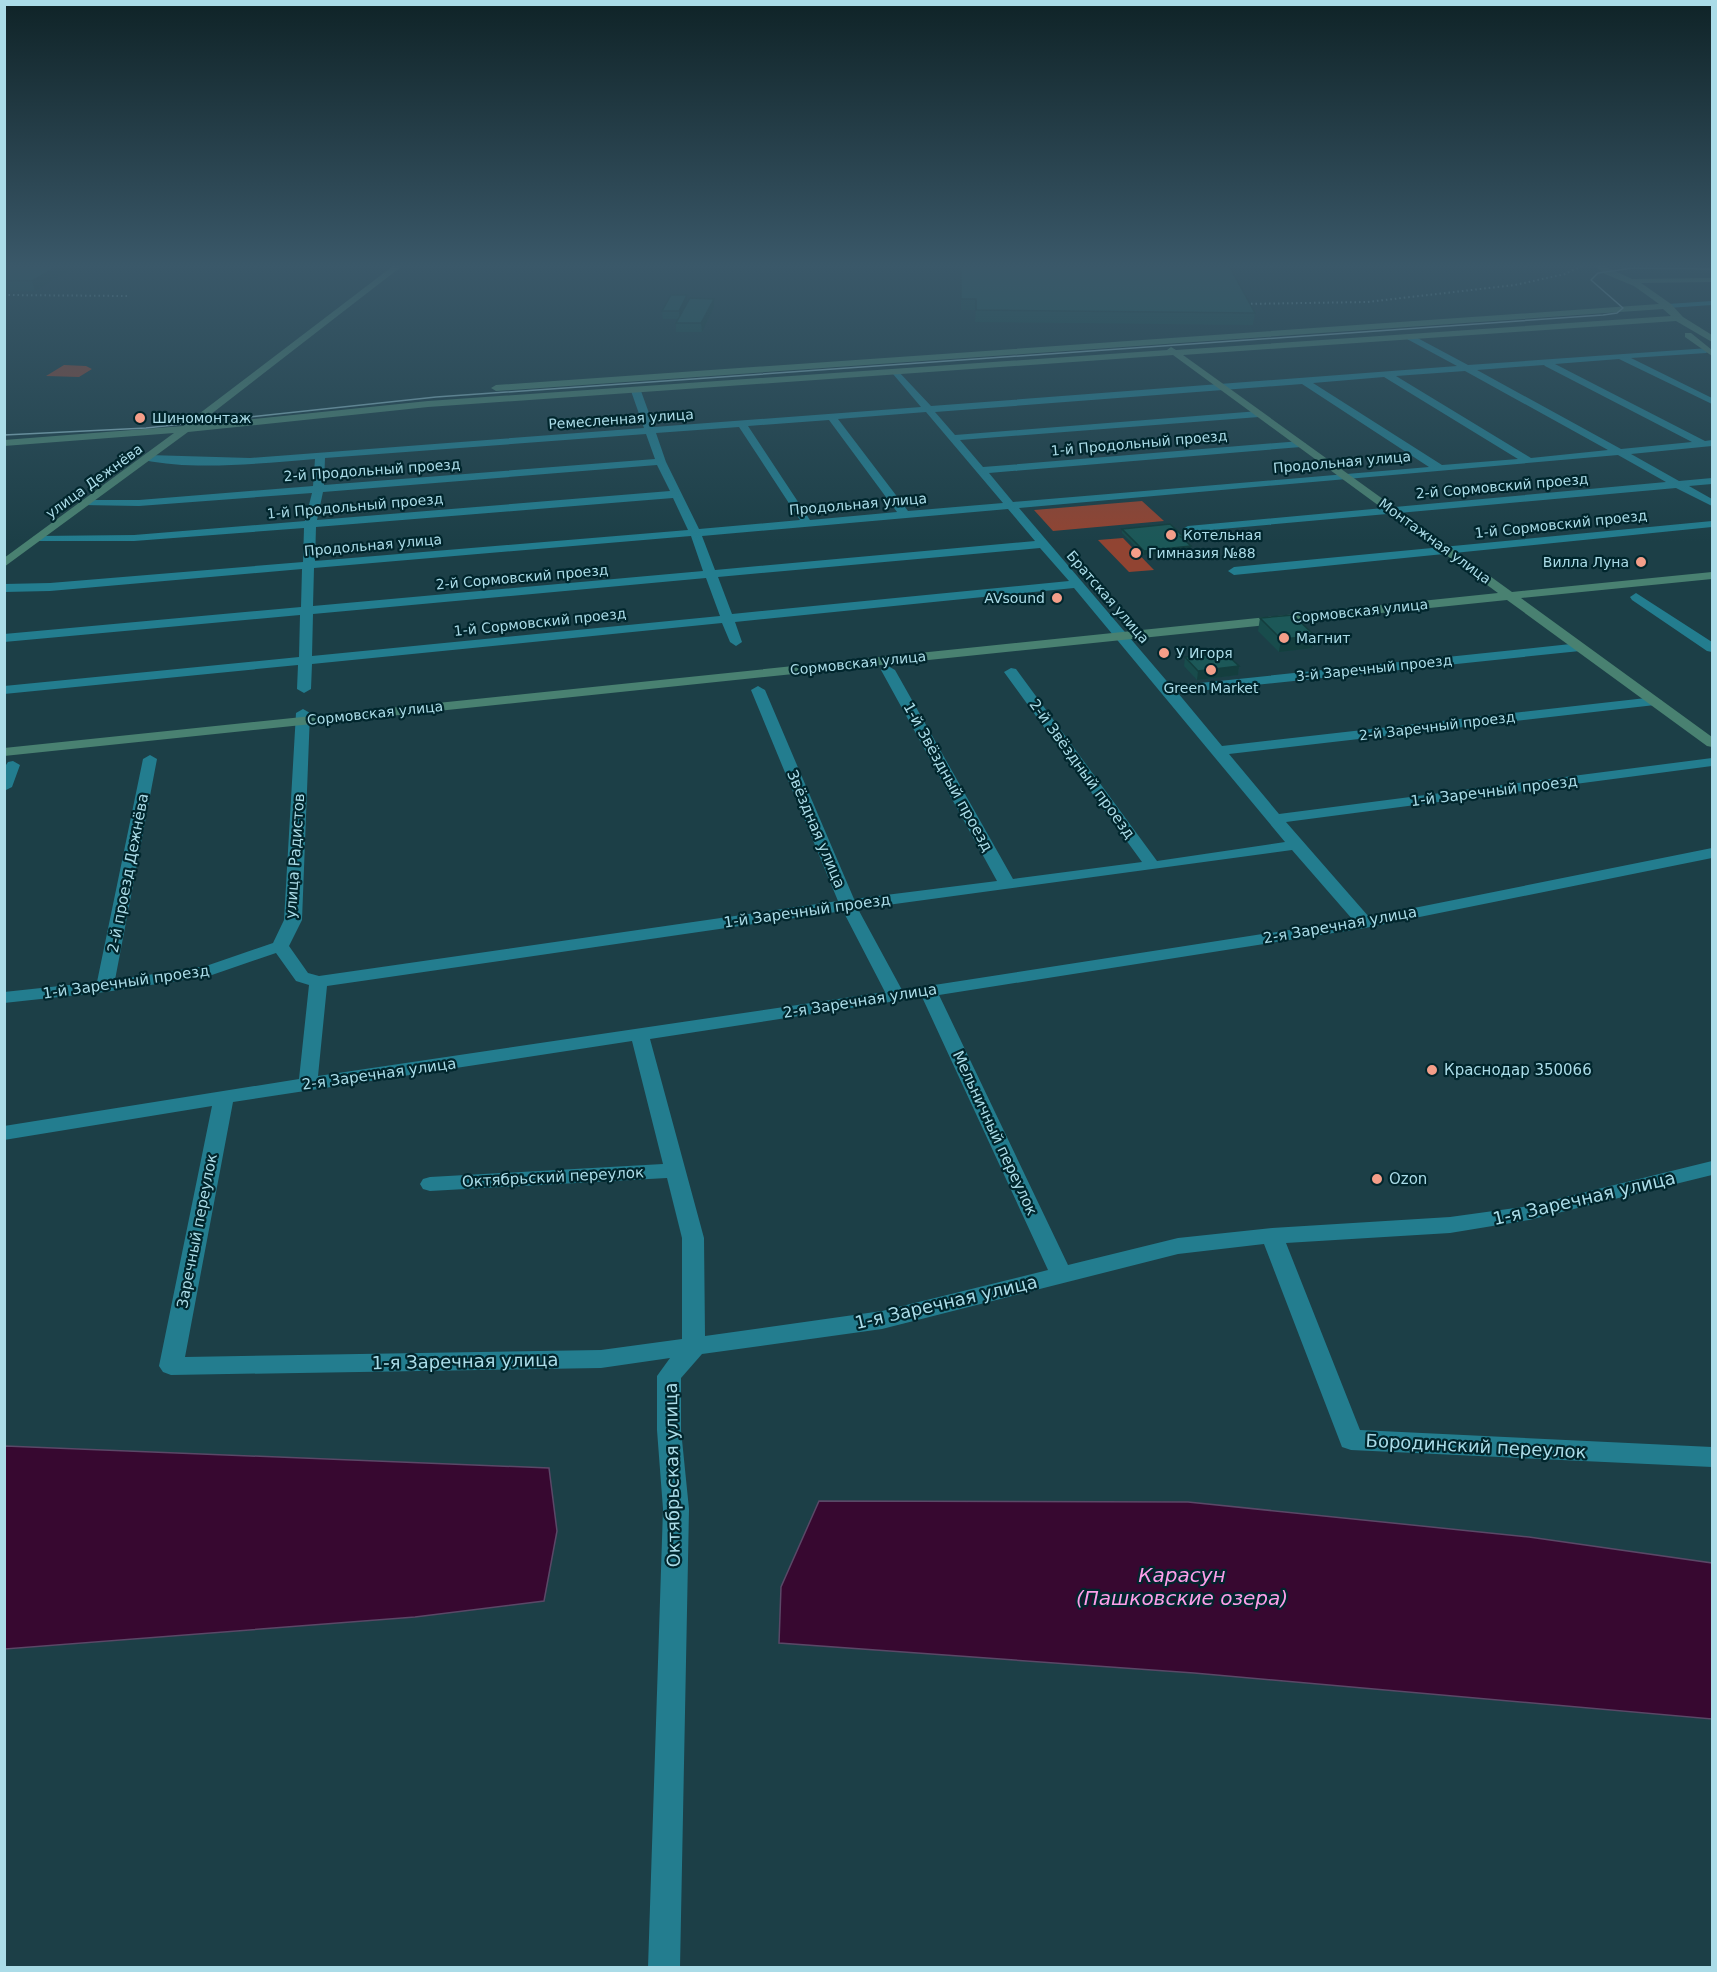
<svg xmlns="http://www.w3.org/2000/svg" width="1717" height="1972" viewBox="0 0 1717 1972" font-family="'DejaVu Sans',sans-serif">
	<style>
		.green { fill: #914432 }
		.water { fill: #370830; stroke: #5a4867; stroke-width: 1.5 }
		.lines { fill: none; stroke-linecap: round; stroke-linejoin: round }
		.street { fill: #237d8f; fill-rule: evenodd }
		.secondary { fill: #498171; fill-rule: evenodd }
		.tram { stroke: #82afba; stroke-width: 1.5 }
		.rail { stroke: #82afba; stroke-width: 2; stroke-dasharray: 1.5 3; stroke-linecap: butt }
		.wall { fill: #184c4c }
		.shaded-wall { fill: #143e3e }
		.building { fill: #1c5858; stroke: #143e3e; stroke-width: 1.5 }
		.poi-dot { fill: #f49e89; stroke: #01262d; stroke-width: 2 }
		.labels { text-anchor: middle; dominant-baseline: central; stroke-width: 4.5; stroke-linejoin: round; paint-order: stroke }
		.far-poi-label { font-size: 14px; fill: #abdce8; stroke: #01262d; text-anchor: start }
		.far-street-label { font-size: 14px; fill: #abdce8; stroke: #01262d }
		.street-label { font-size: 15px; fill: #abdce8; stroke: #01262d }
		.poi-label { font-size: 15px; fill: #abdce8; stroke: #01262d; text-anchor: start }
		.near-street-label { font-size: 18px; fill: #abdce8; stroke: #01262d }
		.near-water-label { font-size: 20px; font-style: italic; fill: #fc9ee9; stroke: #01262d }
	</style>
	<rect width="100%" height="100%" fill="#1c3f47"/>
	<path class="green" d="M 64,365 L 86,366 L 92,369 L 79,377 L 46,376 Z
		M 1142,501 L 1164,521 L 1053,531 L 1034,510 Z
		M 1123,538 L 1154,570 L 1129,572 L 1098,540 Z"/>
	<path class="water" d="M 5,1446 L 549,1468 L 557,1531 L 544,1601 L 415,1617 L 5,1649 Z
		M 819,1501 L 1188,1502 L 1529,1537 L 1712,1563 L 1712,1719 L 1194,1673 L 779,1643 L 781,1587 Z"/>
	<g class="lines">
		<path class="street" d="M 1712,301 L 1712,305 L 1668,308 L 1664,306 L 1668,304 Z
			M 1410,334 L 1468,365 L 1709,348 L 1710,350 L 1706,353 L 1631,358 L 1712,398 L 1712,404 L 1619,359 L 1555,364 L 1705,441 L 1712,440 L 1712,446 L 1631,454 L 1679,481 L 1712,478 L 1712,484 L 1689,486 L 1712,499 L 1712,506 L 1676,488 L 1188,532 L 1182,529 L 1188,526 L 1666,482 L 1618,455 L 1019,508 L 1171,686 L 1580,643 L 1587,647 L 1580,651 L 1178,693 L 1222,746 L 1655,697 L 1662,701 L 1655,705 L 1229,754 L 1279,814 L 1712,758 L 1712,766 L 1286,822 L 1369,917 L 1712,848 L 1712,858 L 1365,928 L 939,995 L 1068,1265 L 1178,1238 L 1272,1228 L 1450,1217 L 1529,1206 L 1712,1161 L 1712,1175 L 1529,1220 L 1450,1233 L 1286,1243 L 1360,1430 L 1712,1447 L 1712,1467 L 1351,1450 L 1342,1447 L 1264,1244 L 1178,1254 L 882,1329 L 702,1354 L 681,1378 L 681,1430 L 689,1509 L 680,1968 L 648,1968 L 663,1509 L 657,1430 L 657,1376 L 670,1358 L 601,1368 L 171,1375 L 163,1372 L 159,1366 L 212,1106 L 4,1140 L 4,1126 L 299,1079 L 309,985 L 296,981 L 276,953 L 209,976 L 105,992 L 4,1003 L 4,992 L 97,982 L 143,759 L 150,755 L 157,759 L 115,980 L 206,966 L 273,943 L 284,920 L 296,713 L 303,709 L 310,713 L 302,920 L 289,946 L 308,973 L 319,976 L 838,901 L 751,690 L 758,686 L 765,690 L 854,899 L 997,881 L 881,670 L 888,666 L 895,670 L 1013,879 L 1142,862 L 1004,672 L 1011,668 L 1016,669 L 1157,861 L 1285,842 L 1074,588 L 735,622 L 742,642 L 736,646 L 730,642 L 722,623 L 312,664 L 311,689 L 304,693 L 297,689 L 298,665 L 4,694 L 4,686 L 299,657 L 300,615 L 4,642 L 4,634 L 301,607 L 302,569 L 50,591 L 4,592 L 4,584 L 50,583 L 303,562 L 304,528 L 134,541 L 33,541 L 33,537 L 37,536 L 134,535 L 305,521 L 312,493 L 139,506 L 82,505 L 82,501 L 86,500 L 139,500 L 313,486 L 315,459 C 264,463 194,471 144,460 L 143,458 L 148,455 L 250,458 L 644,428 L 631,391 L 636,388 L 641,391 L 654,427 L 921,407 L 893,374 L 898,371 L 931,406 L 1457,366 L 1407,339 L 1407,335 ZM 1544,365 L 1545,366 L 1692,442 L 1621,449 L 1477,370 ZM 1465,371 L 1608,450 L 1531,458 L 1396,376 ZM 1384,377 L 1518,459 L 1442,465 L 1313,383 ZM 1302,384 L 1429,467 L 1013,502 L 989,473 L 1301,447 L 1306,444 L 1301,441 L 983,467 L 960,440 L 1259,417 L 1264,414 L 1259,411 L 955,435 L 935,412 ZM 926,412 L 1003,503 L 908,511 L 838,419 ZM 829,420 L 897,512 L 810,520 L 748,426 ZM 739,427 L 800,520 L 699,529 L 666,462 L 656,433 ZM 646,434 L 655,459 L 324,485 L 325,458 ZM 657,465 L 670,491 L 317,520 L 323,492 ZM 673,498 L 688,530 L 315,561 L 316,527 ZM 1008,509 L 1035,541 L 715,570 L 702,536 ZM 691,536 L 703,571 L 313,606 L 314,568 ZM 1040,548 L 1069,581 L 732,614 L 718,577 ZM 706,578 L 720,616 L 312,656 L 313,614 ZM 1292,850 L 1353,920 L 902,990 L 858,909 ZM 843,911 L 885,992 L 318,1076 L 327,986 ZM 922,997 L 1048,1270 L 882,1311 L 705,1336 L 704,1238 L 650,1039 ZM 632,1041 L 663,1164 L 430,1177 L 423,1179 L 420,1184 L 423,1189 L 430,1191 L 667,1178 L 682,1238 L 682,1339 L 601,1350 L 185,1357 L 233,1102 Z
			M 1712,521 L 1712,527 L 1234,575 L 1228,571 L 1234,567 Z
			M 1636,593 L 1712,642 L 1712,652 L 1707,651 L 1632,600 L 1630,597 Z
			M 13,761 L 20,765 L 12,787 L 4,791 L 4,768 L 8,762 Z"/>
		<path class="secondary" d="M 393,266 L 402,266 L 197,425 L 428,401 L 1167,350 L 1171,347 L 1176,350 L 1671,316 L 1663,309 L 496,391 L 491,388 L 496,385 L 1659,304 L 1634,286 L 1605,274 L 1595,266 L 1604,266 L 1632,279 L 1712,278 L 1712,282 L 1641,283 L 1671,304 L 1683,317 L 1712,335 L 1712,342 L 1676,321 L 1183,355 L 1512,592 L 1712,572 L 1712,579 L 1521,598 L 1712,737 L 1712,747 L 1707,746 L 1507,600 L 4,756 L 4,748 L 1498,593 L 1173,355 L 428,407 L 188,432 L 4,567 L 4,558 L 174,433 L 4,446 L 4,440 L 183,426 Z
			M 1685,333 L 1691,333 L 1712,350 L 1712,356 L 1685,337 Z"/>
		<path class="tram" d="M 4,435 L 146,428 L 436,397 L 1603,315 L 1617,313 L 1623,308 L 1591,280 L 1598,273 L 1633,268 L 1712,269"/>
		<path class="rail" d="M 4,295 L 127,296
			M 1242,304 L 1367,302 L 1515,285 L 1565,274 L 1582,266"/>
	</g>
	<path class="wall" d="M 4,266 L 77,266 L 35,291 L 4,290 Z
		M 960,266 L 1229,266 L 1255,313 L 1253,325 L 975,322 L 976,310 L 961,310 Z
		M 687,302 L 714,307 L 702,332 L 676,332 L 676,323 L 678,319 L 663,319 L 662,311 Z
		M 1122,529 L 1184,537 L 1184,540 L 1191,546 L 1191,550 L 1143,555 L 1122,533 Z
		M 1260,618 L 1312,648 L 1279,652 L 1258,631 Z
		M 1185,657 L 1239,666 L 1238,675 L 1197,680 L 1184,666 Z"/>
	<path class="shaded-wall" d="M 58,266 L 77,266 L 35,291 L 32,281 Z
		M 687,295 L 687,303 L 679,319 L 679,311 Z
		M 714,299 L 714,307 L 702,332 L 701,323 Z
		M 1191,546 L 1191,550 L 1143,555 L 1144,551 Z
		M 1315,636 L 1312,648 L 1279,652 L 1281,639 Z
		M 1239,666 L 1238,675 L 1197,680 L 1198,671 Z"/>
	<path class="building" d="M 4,266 L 58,266 L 32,281 L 4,281 Z
		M 961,266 L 1229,266 L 1255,313 L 976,310 L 976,299 L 961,299 Z
		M 671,295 L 687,295 L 679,311 L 662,311 Z
		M 690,298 L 714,299 L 701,323 L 676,323 Z
		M 1170,524 L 1184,537 L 1181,537 L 1191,546 L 1144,551 L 1122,529 Z
		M 1293,615 L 1315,636 L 1281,639 L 1260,618 Z
		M 1225,653 L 1239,666 L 1198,671 L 1185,657 Z"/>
	<linearGradient id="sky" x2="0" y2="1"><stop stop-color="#0f2327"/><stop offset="0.49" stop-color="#3a5869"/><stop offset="1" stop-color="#3a5869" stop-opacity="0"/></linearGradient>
	<rect width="1717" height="542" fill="url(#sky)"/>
	<g class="poi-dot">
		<circle cx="140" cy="418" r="6"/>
		<circle cx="1171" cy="535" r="6"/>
		<circle cx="1136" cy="553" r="6"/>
		<circle cx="1641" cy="562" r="6"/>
		<circle cx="1057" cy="598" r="6"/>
		<circle cx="1284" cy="638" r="6"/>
		<circle cx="1164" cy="653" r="6"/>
		<circle cx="1211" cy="670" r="6"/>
		<circle cx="1432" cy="1070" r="6"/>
		<circle cx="1377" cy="1179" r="6"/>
	</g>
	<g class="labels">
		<g class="far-poi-label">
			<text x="152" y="418">Шиномонтаж</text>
			<text x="1183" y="535">Котельная</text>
			<text x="1148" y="553">Гимназия №88</text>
			<text x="1629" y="562" text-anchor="end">Вилла Луна</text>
			<text x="1045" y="598" text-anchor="end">AVsound</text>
			<text x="1296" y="638">Магнит</text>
			<text x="1176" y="653">У Игоря</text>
			<text x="1211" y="688" text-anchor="middle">Green Market</text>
		</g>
		<g class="far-street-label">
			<text transform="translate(621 419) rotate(-4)">Ремесленная улица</text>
			<text transform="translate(1139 443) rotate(-5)">1-й Продольный проезд</text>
			<text transform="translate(1342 462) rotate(-5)">Продольная улица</text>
			<text transform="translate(372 470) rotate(-4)">2-й Продольный проезд</text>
			<text transform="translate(94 481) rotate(-36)">улица Дежнёва</text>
			<text transform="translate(1502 486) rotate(-5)">2-й Сормовский проезд</text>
			<text transform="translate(858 504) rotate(-5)">Продольная улица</text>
			<text transform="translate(355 506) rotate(-5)">1-й Продольный проезд</text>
			<text transform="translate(1561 524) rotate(-6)">1-й Сормовский проезд</text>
			<text transform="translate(1435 541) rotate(36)">Монтажная улица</text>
			<text transform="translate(373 545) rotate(-5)">Продольная улица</text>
			<text transform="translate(522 577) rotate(-5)">2-й Сормовский проезд</text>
			<text transform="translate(1108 597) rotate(49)">Братская улица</text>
			<text transform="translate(1360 611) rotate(-6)">Сормовская улица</text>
			<text transform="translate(540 622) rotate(-6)">1-й Сормовский проезд</text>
			<text transform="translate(858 663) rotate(-6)">Сормовская улица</text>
			<text transform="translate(1374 668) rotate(-6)">3-й Заречный проезд</text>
			<text transform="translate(375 713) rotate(-6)">Сормовская улица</text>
			<text transform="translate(1437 726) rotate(-7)">2-й Заречный проезд</text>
		</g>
		<g class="street-label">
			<text transform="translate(1082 769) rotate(54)">2-й Звёздный проезд</text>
			<text transform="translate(948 777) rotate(61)">1-й Звёздный проезд</text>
			<text transform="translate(1494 791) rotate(-7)">1-й Заречный проезд</text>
			<text transform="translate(816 829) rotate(67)">Звёздная улица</text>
			<text transform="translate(295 856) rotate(-86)">улица Радистов</text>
			<text transform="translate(128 873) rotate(-79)">2-й проезд Дежнёва</text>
			<text transform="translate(807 911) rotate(-8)">1-й Заречный проезд</text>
			<text transform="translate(1340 925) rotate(-10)">2-я Заречная улица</text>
			<text transform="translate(126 982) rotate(-8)">1-й Заречный проезд</text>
			<text transform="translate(860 1001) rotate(-9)">2-я Заречная улица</text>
			<text transform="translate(379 1074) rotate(-8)">2-я Заречная улица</text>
			<text transform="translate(995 1133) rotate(65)">Мельничный переулок</text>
			<text transform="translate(553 1177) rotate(-3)">Октябрьский переулок</text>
			<text transform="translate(197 1231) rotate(-79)">Заречный переулок</text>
		</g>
		<g class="poi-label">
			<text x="1444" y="1070">Краснодар 350066</text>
			<text x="1389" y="1179">Ozon</text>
		</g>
		<g class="near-street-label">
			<text transform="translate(1584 1198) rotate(-13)">1-я Заречная улица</text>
			<text transform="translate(946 1302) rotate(-13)">1-я Заречная улица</text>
			<text transform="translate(465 1361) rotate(-1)">1-я Заречная улица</text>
			<text transform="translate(1476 1446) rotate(3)">Бородинский переулок</text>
			<text transform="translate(672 1475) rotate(-91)">Октябрьская улица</text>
		</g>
		<g class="near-water-label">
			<text x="1182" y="1575">Карасун<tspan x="1182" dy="23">(Пашковские озера)</tspan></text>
		</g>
	</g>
	<rect width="1717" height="1972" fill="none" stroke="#abdce8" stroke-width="12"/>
</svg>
